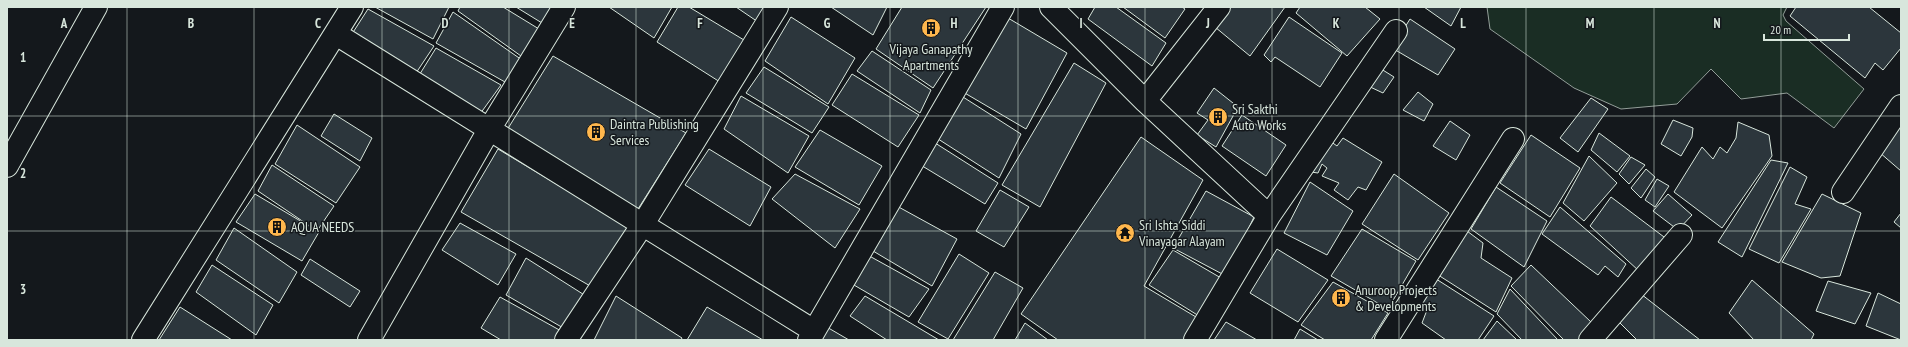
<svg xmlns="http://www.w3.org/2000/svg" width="1908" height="347" viewBox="0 0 1908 347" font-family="'PT Sans Narrow',sans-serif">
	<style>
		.green { fill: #1a2d24; stroke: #939e99 }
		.building { fill: #2c363c; stroke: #d8e6dc }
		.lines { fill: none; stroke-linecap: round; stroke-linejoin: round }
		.minor-casing { stroke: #d8e6dc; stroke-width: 24 }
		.minor { stroke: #14181c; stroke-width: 22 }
		.grid { fill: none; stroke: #d8e6dc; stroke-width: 1; stroke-opacity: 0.55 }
		.labels { text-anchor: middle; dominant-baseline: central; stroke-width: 3; stroke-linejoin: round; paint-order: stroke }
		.poi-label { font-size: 14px; fill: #d8e6dc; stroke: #14181c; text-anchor: start }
		.grid-label { font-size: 13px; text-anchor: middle; font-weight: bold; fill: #d8e6dc; stroke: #14181c; stroke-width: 3; stroke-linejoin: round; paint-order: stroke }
	</style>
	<rect width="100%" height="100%" fill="#14181c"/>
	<path class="green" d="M 1487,7 L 1787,7 L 1783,15 L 1786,21 L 1864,89 L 1834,128 L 1787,93 L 1741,99 L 1711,69 L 1677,104 L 1621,109 L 1574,88 L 1490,29 Z"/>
	<path class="building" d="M 375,7 L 449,7 L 433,39 Z
		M 460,7 L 503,7 L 539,29 L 521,56 L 458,11 Z
		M 516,7 L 551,7 L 542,23 Z
		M 609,7 L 672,7 L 654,38 Z
		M 678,7 L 689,7 L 744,40 L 720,82 L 657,42 Z
		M 736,7 L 770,7 L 761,24 Z
		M 831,7 L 887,7 L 873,35 Z
		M 902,7 L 986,7 L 933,88 L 876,49 Z
		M 1095,7 L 1116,7 L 1166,43 L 1152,66 L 1088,19 Z
		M 1123,7 L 1182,7 L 1185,9 L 1165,38 Z
		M 1231,7 L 1285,7 L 1250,56 L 1215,27 Z
		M 1300,7 L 1365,7 L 1380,19 L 1347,56 L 1296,13 Z
		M 1424,7 L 1461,7 L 1451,26 Z
		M 1796,7 L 1869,7 L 1901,33 L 1901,48 L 1883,70 L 1875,63 L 1865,78 L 1790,16 Z
		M 368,9 L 434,46 L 414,76 L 350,37 Z
		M 453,12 L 522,60 L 505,82 L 436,43 Z
		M 791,17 L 855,58 L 828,104 L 765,61 Z
		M 1289,17 L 1342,53 L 1320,87 L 1275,57 L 1271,62 L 1264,55 Z
		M 1008,18 L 1067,53 L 1026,129 L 963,92 Z
		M 1410,19 L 1455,49 L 1438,75 L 1392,48 Z
		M 436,48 L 501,85 L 480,114 L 418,77 Z
		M 872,51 L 931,90 L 920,113 L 857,71 Z
		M 553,56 L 686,133 L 638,209 L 507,130 Z
		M 1074,63 L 1106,83 L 1040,207 L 1002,185 Z
		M 764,67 L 829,107 L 812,133 L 746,93 Z
		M 1378,67 L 1394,77 L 1383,93 L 1366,85 Z
		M 852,74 L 919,115 L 898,147 L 832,105 Z
		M 1214,88 L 1238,107 L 1216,147 L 1197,135 L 1208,120 L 1197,113 Z
		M 1418,92 L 1433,104 L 1424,121 L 1403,110 Z
		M 741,96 L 809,136 L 788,173 L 724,129 Z
		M 963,97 L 1021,134 L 999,178 L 935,137 Z
		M 1591,98 L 1608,109 L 1578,152 L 1560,138 Z
		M 334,114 L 372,138 L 360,161 L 321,136 Z
		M 1242,115 L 1286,145 L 1266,176 L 1222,146 Z
		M 1673,120 L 1693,128 L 1692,137 L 1681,156 L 1661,144 Z
		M 1450,121 L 1470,135 L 1456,160 L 1433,146 Z
		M 1738,122 L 1769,135 L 1772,156 L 1722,228 L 1674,192 L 1702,147 L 1713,159 L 1720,147 L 1727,153 L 1736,138 Z
		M 1901,122 L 1901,171 L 1879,152 Z
		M 297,125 L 360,167 L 336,203 L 275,164 Z
		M 820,130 L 882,166 L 859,205 L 795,167 Z
		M 1599,133 L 1630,156 L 1617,172 L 1591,150 Z
		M 1531,135 L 1580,168 L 1550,217 L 1500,183 Z
		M 1141,137 L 1203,180 L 1144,286 L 1196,317 L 1184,340 L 1058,340 L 1021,314 Z
		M 1343,138 L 1382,162 L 1366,190 L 1358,187 L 1348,200 L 1334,190 L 1339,183 L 1322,176 L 1327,168 L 1322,164 L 1318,173 L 1311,172 L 1330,141 L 1337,146 Z
		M 932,141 L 998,183 L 985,204 L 919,164 Z
		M 498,149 L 628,227 L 592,287 L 461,212 Z
		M 709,149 L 771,187 L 750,226 L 685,185 Z
		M 1589,156 L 1617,183 L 1584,221 L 1563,203 Z
		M 1631,157 L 1645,165 L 1629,184 L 1619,174 Z
		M 1771,160 L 1788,163 L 1742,257 L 1718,242 Z
		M 272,165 L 334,206 L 317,231 L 258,191 Z
		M 1790,167 L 1807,177 L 1795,204 L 1811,209 L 1779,263 L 1749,249 Z
		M 1646,169 L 1655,177 L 1641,198 L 1631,188 Z
		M 795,174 L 860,209 L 835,248 L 772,199 Z
		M 1394,174 L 1449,213 L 1418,260 L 1362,224 Z
		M 1657,179 L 1669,186 L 1655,207 L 1645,200 Z
		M 1310,182 L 1353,211 L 1327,255 L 1284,233 Z
		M 1496,187 L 1547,221 L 1524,267 L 1471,229 Z
		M 1000,190 L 1029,207 L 1004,247 L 976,231 Z
		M 1206,191 L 1254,217 L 1226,276 L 1173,248 Z
		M 255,194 L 319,232 L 302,261 L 236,222 Z
		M 1668,194 L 1692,215 L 1678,230 L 1653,211 Z
		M 1822,194 L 1861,213 L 1840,276 L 1821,278 L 1782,262 Z
		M 1611,197 L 1668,240 L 1639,271 L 1590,226 Z
		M 895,205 L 957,239 L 932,286 L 868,248 Z
		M 1560,207 L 1626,264 L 1618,277 L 1605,266 L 1598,275 L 1542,234 Z
		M 1901,213 L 1901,228 L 1894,222 Z
		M 460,223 L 516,254 L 498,285 L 442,250 Z
		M 234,228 L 297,272 L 279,303 L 216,260 Z
		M 1463,228 L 1483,243 L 1481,258 L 1512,278 L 1496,312 L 1435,273 Z
		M 1362,229 L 1416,261 L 1388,309 L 1331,276 Z
		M 1277,249 L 1328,280 L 1298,322 L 1250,293 Z
		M 1173,250 L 1221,278 L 1199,316 L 1149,285 Z
		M 864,253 L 929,289 L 909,317 L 847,281 Z
		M 959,254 L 989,273 L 948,339 L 918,322 Z
		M 526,258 L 586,296 L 565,329 L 506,295 Z
		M 310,259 L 360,291 L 350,307 L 301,275 Z
		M 212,265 L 273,305 L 256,335 L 196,292 Z
		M 1531,265 L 1591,322 L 1578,340 L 1564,340 L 1511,286 Z
		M 995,272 L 1023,288 L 993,340 L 953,340 Z
		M 1433,277 L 1494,316 L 1478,340 L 1446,340 L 1422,323 L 1427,310 L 1418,302 Z
		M 1752,280 L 1814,334 L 1811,340 L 1754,340 L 1729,313 Z
		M 1828,281 L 1871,293 L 1855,324 L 1816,311 Z
		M 1333,282 L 1388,313 L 1371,340 L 1325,340 L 1301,325 Z
		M 1510,289 L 1558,340 L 1522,340 L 1497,314 Z
		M 1878,293 L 1901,304 L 1901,340 L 1866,326 Z
		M 1641,294 L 1700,340 L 1637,340 L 1618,321 Z
		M 616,296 L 682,338 L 681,340 L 594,340 Z
		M 865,296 L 939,340 L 887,340 L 850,316 Z
		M 500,297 L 563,332 L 558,340 L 501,340 L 481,328 Z
		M 180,307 L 232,340 L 159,340 Z
		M 707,307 L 763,340 L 687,340 Z
		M 1497,321 L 1517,340 L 1483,340 Z
		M 1226,322 L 1257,340 L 1214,340 Z
		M 1025,323 L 1048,340 L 1015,340 Z
		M 825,326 L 849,340 L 816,340 Z
		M 1300,329 L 1318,340 L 1294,340 Z"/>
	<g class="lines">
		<defs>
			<path id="minor" d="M 1051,7 L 1145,101 L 1269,216
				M 336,34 L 814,331
				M 1145,101 L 1219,7
				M 7,166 L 96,7
				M 1843,192 L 1901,106
				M 143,340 L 352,7
				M 369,340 L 490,128 L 564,7
				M 566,340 L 643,224 L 777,7
				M 809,340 L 1003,7
				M 1195,340 L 1269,216 L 1396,31
				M 1386,340 L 1513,139
				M 1590,340 L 1681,235"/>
		</defs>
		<use href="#minor" class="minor-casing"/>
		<use href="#minor" class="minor"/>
	</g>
	<path class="grid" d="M 127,7 L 127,340M 254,7 L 254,340M 382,7 L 382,340M 509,7 L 509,340M 636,7 L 636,340M 763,7 L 763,340M 890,7 L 890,340M 1018,7 L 1018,340M 1145,7 L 1145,340M 1272,7 L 1272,340M 1399,7 L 1399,340M 1526,7 L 1526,340M 1654,7 L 1654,340M 1781,7 L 1781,340M 7,116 L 1901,116M 7,231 L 1901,231"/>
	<defs>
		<symbol id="building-disc" viewBox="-11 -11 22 22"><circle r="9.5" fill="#ffb74d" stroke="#14181c"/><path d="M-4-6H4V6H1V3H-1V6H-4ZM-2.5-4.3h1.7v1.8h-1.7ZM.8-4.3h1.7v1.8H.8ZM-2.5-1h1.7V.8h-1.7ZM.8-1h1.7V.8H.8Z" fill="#111"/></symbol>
		<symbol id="temple-disc" viewBox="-11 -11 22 22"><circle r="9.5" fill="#ffb74d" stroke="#14181c"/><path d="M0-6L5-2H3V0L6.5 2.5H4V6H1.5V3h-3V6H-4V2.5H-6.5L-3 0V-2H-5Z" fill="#111"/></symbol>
	</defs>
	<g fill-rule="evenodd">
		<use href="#building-disc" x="920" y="17" width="22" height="22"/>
		<use href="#building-disc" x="1207" y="106" width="22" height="22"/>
		<use href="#building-disc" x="585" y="121" width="22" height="22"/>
		<use href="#building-disc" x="266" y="216" width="22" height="22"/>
		<use href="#temple-disc" x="1114" y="222" width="22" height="22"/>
		<use href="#building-disc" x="1330" y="287" width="22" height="22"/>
	</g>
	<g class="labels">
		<g class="poi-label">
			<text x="931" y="49" text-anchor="middle">Vijaya Ganapathy<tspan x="931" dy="16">Apartments</tspan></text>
			<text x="1232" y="109">Sri Sakthi<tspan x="1232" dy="16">Auto Works</tspan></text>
			<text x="610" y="124">Daintra Publishing<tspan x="610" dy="16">Services</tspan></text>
			<text x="1139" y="225">Sri Ishta Siddi<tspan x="1139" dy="16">Vinayagar Alayam</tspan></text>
			<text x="291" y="227">AQUA NEEDS</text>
			<text x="1355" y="290">Anuroop Projects<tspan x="1355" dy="16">&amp; Developments</tspan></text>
		</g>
	</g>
	<g class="grid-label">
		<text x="64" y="28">A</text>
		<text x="191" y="28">B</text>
		<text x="318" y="28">C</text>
		<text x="445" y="28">D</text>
		<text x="572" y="28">E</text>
		<text x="700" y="28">F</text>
		<text x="827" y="28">G</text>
		<text x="954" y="28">H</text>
		<text x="1081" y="28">I</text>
		<text x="1208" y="28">J</text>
		<text x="1336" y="28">K</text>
		<text x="1463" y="28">L</text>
		<text x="1590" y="28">M</text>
		<text x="1717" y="28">N</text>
		<text x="23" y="62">1</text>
		<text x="23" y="178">2</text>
		<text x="23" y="294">3</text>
	</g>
	<rect width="1908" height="347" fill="none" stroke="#d8e6dc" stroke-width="16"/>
	<path d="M1764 34v6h85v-6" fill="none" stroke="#d8e6dc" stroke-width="2"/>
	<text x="1770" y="34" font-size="12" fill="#d8e6dc" stroke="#14181c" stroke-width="3" paint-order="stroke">20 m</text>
</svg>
